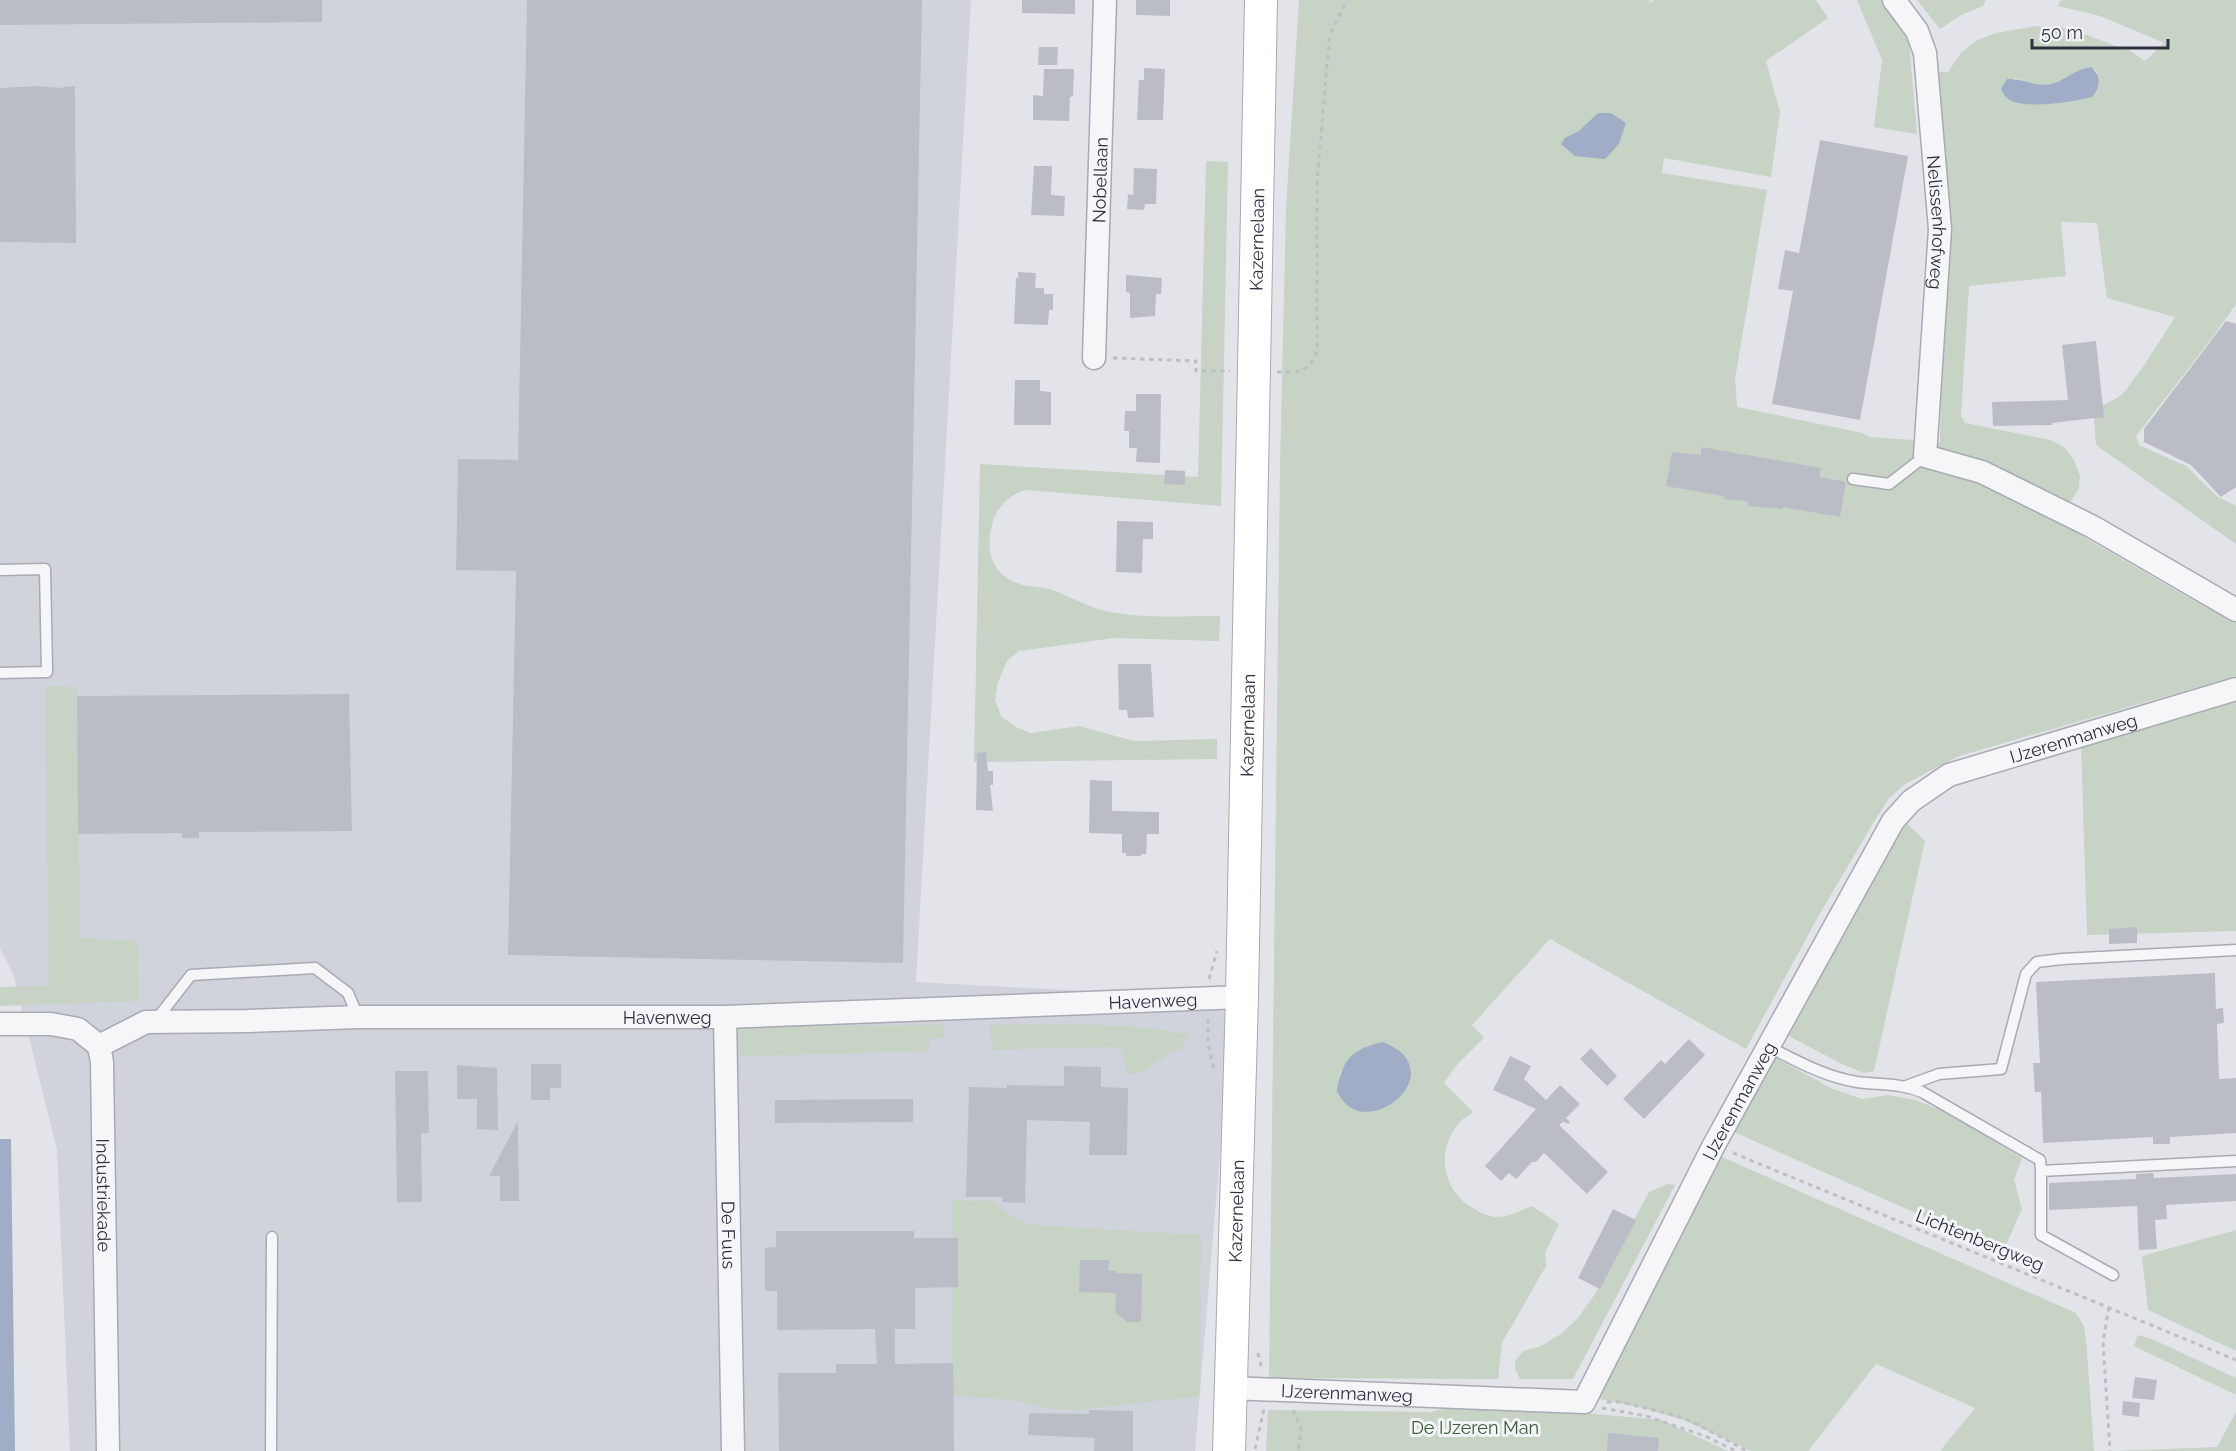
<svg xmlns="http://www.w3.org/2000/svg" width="2236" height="1451" viewBox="0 0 2236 1451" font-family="Raleway,sans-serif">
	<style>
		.built { fill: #d1d3dc }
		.green { fill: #c6d3c5; fill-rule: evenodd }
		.water { fill: #a1acc7 }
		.building { fill: #bbbdc6 }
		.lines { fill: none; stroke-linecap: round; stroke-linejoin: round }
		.lane-casing { stroke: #a8aab4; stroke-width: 13 }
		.street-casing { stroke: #a8aab4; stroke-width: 25 }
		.secondary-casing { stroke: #a8aab4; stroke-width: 34 }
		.path { stroke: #bdbfc5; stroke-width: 3; stroke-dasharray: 4.5 4.5; stroke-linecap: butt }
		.lane { stroke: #f6f6f9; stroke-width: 10 }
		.street { stroke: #f6f6f9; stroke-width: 22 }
		.secondary { stroke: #fff; stroke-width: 32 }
		.labels { text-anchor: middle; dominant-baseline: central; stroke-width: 6; stroke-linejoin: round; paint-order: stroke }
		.street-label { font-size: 18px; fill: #2c3041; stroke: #f3f4f7 }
		.park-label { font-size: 18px; fill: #3b5c3b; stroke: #f3f4f7 }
	</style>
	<rect width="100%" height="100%" fill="#e3e4ea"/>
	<path class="built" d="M 0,0 L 971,0 L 916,982 L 1233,999 L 1195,1451 L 70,1451 L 57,1149 L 13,974 L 0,949 Z"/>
	<path class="green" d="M 1299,0 L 1653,0 L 1648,1 L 1651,3 L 1655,0 L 1816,0 L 1828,18 L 1766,61 L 1780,112 L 1771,177 L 1664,158 L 1662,173 L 1767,190 L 1735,379 L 1737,407 L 1863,433 L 1870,437 L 1940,442 L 1943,302 L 1928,72 L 1948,72 L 1961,53 L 1977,40 L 1996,33 L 2037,26 L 2068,28 L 2132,52 L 2145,61 L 2164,43 L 2100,16 L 2058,6 L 2061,0 L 2236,0 L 2236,304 L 2212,338 L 2136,436 L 2139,445 L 2186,466 L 2218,497 L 2236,506 L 2236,544 L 2096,445 L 2094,417 L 2100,407 L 2122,395 L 2143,367 L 2175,317 L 2107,298 L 2097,223 L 2061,222 L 2066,276 L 1969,286 L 1961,416 L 1965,423 L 2051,440 L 2064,447 L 2074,460 L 2080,476 L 2079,488 L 2058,522 L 2184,595 L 2236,623 L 2236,676 L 1959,756 L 1905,784 L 1889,798 L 1875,820 L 1819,915 L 1746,1049 L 1550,939 L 1472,1025 L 1484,1038 L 1455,1067 L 1444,1083 L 1473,1112 C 1469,1115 1462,1119 1459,1123 C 1437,1148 1441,1186 1468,1205 C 1476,1210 1487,1217 1497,1217 C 1509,1217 1522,1210 1532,1206 L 1559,1224 L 1545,1253 L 1546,1266 L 1502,1343 L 1498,1379 L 1269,1378 L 1280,465 L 1286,209 ZM 2091,67 L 2098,72 L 2082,100 L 2031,104 L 2013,102 L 2014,78 C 2026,81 2040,87 2052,84 C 2066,80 2076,68 2091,67 ZM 1383,1042 L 1398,1049 L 1339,1075 C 1352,1053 1358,1048 1383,1042 Z
		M 1857,0 L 1881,0 L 1909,42 L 1917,134 L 1874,127 L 1882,60 Z
		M 1917,0 L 1986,0 L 1983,6 L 1961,15 L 1940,29 Z
		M 1206,161 L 1228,162 L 1221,506 L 1025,490 C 1007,496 995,509 991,529 C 985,559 997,579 1027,586 C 1035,587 1043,587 1050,589 C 1069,596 1086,606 1105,611 C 1142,619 1182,616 1220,616 L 1219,641 L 1114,638 L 1019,651 L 1007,661 L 998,682 L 995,700 L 1001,716 L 1016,727 L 1031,733 L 1079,726 L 1134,741 L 1217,739 L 1217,759 L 974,762 L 980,464 L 1198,477 Z
		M 46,686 L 77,687 L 80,938 L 138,941 L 139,1001 L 0,1006 L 0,987 L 48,986 Z
		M 2236,700 L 2236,931 L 2087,935 L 2081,744 Z
		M 1906,823 L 1925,841 L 1874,1071 L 1864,1073 L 1844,1065 L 1781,1032 L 1894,836 Z
		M 944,1025 L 944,1038 L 929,1039 L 929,1051 L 732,1057 L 731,1026 Z
		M 990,1025 C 1056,1024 1123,1022 1189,1034 L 1180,1050 C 1157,1054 1148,1080 1127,1073 L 1123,1052 L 1120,1048 L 1098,1047 L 992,1050 Z
		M 1769,1054 L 1833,1089 L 1862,1099 L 1888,1095 L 1915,1100 L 1946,1112 L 2022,1158 L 2014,1180 L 2022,1209 L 2003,1252 L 1727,1129 Z
		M 1713,1153 L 2076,1313 L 2084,1326 L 2087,1351 L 2094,1451 L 1940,1451 L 1975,1408 L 1876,1364 L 1808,1451 L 1751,1451 L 1686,1421 L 1643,1408 L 1595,1398 Z
		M 1668,1184 L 1675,1185 L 1573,1379 L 1520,1379 L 1515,1369 L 1515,1361 L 1523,1351 L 1541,1346 L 1561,1334 L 1578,1318 L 1595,1294 L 1649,1192 Z
		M 952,1200 L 995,1201 C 1004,1215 1019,1220 1034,1225 L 1201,1235 L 1200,1396 L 1080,1410 L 1052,1409 L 1022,1402 L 991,1398 L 951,1396 Z
		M 2236,1230 L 2236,1351 L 2148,1310 L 2142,1256 Z
		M 2138,1335 L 2152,1339 L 2236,1378 L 2236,1395 L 2134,1346 Z
		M 1465,1402 L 1661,1420 L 1728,1451 L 1266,1451 L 1268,1410 L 1432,1412 Z
		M 2236,1412 L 2236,1451 L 2113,1451 L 2217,1447 Z"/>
	<path class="water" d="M 2091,67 C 2101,75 2101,87 2092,97 C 2073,102 2033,108 2014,102 C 2007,100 2004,95 2001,89 L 2007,79 C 2022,78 2036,87 2051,84 C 2065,81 2076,68 2091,67 Z
		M 1598,113 L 1611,113 L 1626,123 L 1619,144 L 1605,159 L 1575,156 L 1561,144 L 1565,138 L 1579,131 Z
		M 1383,1042 C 1392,1046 1401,1050 1406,1058 C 1428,1090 1370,1130 1345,1103 C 1342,1100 1339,1095 1337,1091 C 1342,1059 1352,1049 1383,1042 Z
		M 0,1139 L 11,1139 L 15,1451 L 0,1451 Z"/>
	<path class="building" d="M 0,0 L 322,0 L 322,22 L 0,25 Z
		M 527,0 L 922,0 L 903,963 L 508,955 L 516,571 L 456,570 L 458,459 L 518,460 Z
		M 1022,0 L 1075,0 L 1075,14 L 1022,13 Z
		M 1136,0 L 1170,0 L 1170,16 L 1136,15 Z
		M 1039,47 L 1058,47 L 1057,65 L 1038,65 Z
		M 1144,68 L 1165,69 L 1163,120 L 1137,120 L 1139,80 L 1144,80 Z
		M 1044,69 L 1074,69 L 1073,96 L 1070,97 L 1069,121 L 1033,120 L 1033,95 L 1043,96 Z
		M 37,86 L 58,88 L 75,86 L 76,243 L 0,242 L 0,88 Z
		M 1820,140 L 1908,156 L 1860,420 L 1772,404 L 1793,291 L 1778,289 L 1785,250 L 1799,253 Z
		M 1034,166 L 1052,166 L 1051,195 L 1065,196 L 1064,216 L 1031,215 Z
		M 1134,168 L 1157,169 L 1156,204 L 1145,204 L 1144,210 L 1127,209 L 1128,194 L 1133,195 Z
		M 1018,272 L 1036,273 L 1035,288 L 1044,288 L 1044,294 L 1053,294 L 1053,310 L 1049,310 L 1048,325 L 1014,324 L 1016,278 L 1018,278 Z
		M 1126,275 L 1162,278 L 1161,294 L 1156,294 L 1155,316 L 1130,318 L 1130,293 L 1126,292 Z
		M 2226,321 L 2236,324 L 2236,487 L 2221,497 L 2191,465 L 2144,442 L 2144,429 Z
		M 2096,341 L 2104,417 L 2052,423 L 2052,425 L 1993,426 L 1992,402 L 2068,400 L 2062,345 Z
		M 1015,380 L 1040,380 L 1040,391 L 1051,392 L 1051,425 L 1014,425 Z
		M 1136,394 L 1161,394 L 1160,463 L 1136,462 L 1137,448 L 1129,448 L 1129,431 L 1124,431 L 1125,411 L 1136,411 Z
		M 1701,447 L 1821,468 L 1819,477 L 1846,482 L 1840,517 L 1783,507 L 1782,509 L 1748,506 L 1748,501 L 1723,499 L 1724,496 L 1666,486 L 1672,452 L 1701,455 Z
		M 1165,470 L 1185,471 L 1185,485 L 1164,484 Z
		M 1117,521 L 1153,522 L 1153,539 L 1143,539 L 1142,573 L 1116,572 Z
		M 1118,664 L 1151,664 L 1154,717 L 1128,718 L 1127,710 L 1119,710 Z
		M 349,694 L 352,831 L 199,832 L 199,838 L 182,838 L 182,833 L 78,834 L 77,696 Z
		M 986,752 L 988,771 L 993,771 L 993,785 L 990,785 L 993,811 L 976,810 L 977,753 Z
		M 1090,780 L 1112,781 L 1112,811 L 1159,812 L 1159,834 L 1147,834 L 1146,854 L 1141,854 L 1141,856 L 1126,856 L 1126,853 L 1122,853 L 1122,834 L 1089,833 Z
		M 2137,927 L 2137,943 L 2109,944 L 2109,929 Z
		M 2215,973 L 2216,1009 L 2223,1008 L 2224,1023 L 2217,1024 L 2219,1079 L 2236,1078 L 2236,1133 L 2170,1137 L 2170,1144 L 2153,1144 L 2153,1137 L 2043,1143 L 2041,1092 L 2035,1092 L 2033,1063 L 2040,1063 L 2036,982 Z
		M 1689,1039 L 1705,1055 L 1644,1119 L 1623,1099 L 1661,1060 L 1665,1064 Z
		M 1591,1048 L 1617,1076 L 1607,1086 L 1580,1059 Z
		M 1510,1056 L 1531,1066 L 1524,1079 L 1546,1100 L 1560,1085 L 1580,1104 L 1566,1118 L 1570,1122 L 1569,1124 L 1563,1122 L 1559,1125 L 1608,1172 L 1587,1194 L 1544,1153 L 1536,1162 L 1532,1162 L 1516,1179 L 1509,1173 L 1501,1181 L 1485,1166 L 1536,1109 L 1493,1090 Z
		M 531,1064 L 561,1064 L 561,1088 L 550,1088 L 550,1100 L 531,1100 Z
		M 457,1065 L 497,1068 L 498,1130 L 477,1129 L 477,1099 L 457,1099 Z
		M 1064,1066 L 1101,1067 L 1101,1087 L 1128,1088 L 1127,1155 L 1089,1155 L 1090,1122 L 1027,1120 L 1025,1203 L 1002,1202 L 1002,1197 L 966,1197 L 969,1087 L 1007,1088 L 1007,1085 L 1064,1086 Z
		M 395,1071 L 428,1071 L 429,1133 L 421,1133 L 422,1202 L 397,1202 Z
		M 913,1099 L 913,1122 L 775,1123 L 775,1100 Z
		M 518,1121 L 519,1201 L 500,1201 L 500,1176 L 489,1176 Z
		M 2153,1173 L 2154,1178 L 2236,1174 L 2236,1201 L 2166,1205 L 2167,1219 L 2155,1220 L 2157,1249 L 2139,1250 L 2137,1206 L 2049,1210 L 2049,1183 L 2136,1179 L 2136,1174 Z
		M 1613,1209 L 1636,1220 L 1600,1289 L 1578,1278 Z
		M 776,1231 L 914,1231 L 914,1238 L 958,1238 L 958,1287 L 915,1288 L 915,1329 L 895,1329 L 895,1364 L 953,1363 L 954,1451 L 779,1451 L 778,1373 L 836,1373 L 836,1364 L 877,1364 L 875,1329 L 777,1330 L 777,1291 L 765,1291 L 765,1248 L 776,1247 Z
		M 1080,1260 L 1109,1260 L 1108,1271 L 1116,1271 L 1116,1273 L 1142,1274 L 1141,1322 L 1127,1322 L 1115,1312 L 1116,1293 L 1079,1292 Z
		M 2135,1377 L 2157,1380 L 2154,1400 L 2132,1398 Z
		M 2123,1401 L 2140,1403 L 2139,1417 L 2122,1415 Z
		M 1089,1410 L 1133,1411 L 1133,1451 L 1094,1451 L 1095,1438 L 1028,1435 L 1029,1413 L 1089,1414 Z
		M 1608,1433 L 1659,1438 L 1658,1451 L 1607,1451 Z"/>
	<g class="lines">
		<defs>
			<path id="lane" d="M 1853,479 L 1889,484 L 1925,456
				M 0,570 L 45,569 L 47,672 L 0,673
				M 156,1020 L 191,975 L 315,968 L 348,993 L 358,1017
				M 1769,1047 C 1797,1061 1825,1077 1857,1082 C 1880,1085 1900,1083 1922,1092 L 2040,1160 L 2041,1171 L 2236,1161
				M 1906,1086 L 1939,1074 L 2001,1069 L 2026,974 L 2037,962 L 2062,959 L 2236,950
				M 2041,1171 L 2041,1235 L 2113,1275
				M 271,1451 L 272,1237"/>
			<g id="street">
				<path id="s1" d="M 1894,0 L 1917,31 L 1925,53 L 1940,229 L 1925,456 L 1982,472 L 2093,527 L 2236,610"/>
				<path id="s2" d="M 1094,358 L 1105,0"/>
				<path id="s3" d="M 725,1017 L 733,1451"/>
				<path id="s4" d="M 0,1024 L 51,1024 L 78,1029 L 99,1046 L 102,1062 L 108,1451"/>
				<path id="s5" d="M 99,1046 L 146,1022 L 248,1021 L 358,1017 L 725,1017 L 1242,997"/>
				<path id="s6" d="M 1230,1388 L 1584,1402 L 1714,1145 L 1893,821 L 1911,801 L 1949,775 L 2236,689"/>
			</g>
			<g id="secondary">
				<path id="s7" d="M 1229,1451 L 1242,997 L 1261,0"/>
			</g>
		</defs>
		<use href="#lane" class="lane-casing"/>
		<use href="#street" class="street-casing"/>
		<use href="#secondary" class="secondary-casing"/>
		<path class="path" d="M 1113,358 L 1196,361 L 1196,371 L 1230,371
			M 1277,372 C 1299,373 1308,373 1317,351 L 1317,182 L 1329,42 L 1332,30 L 1347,0
			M 1209,979 L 1217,951
			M 1208,1019 L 1208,1043 L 1214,1069
			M 1733,1153 L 2236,1360
			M 2109,1307 L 2103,1342 L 2110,1451
			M 1258,1353 L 1262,1370
			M 1607,1402 L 1621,1402 L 1678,1416 L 1695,1423 L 1747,1451
			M 1602,1408 L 1646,1416 L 1705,1436 L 1736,1451
			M 1293,1410 L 1301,1430 L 1298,1451
			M 1255,1449 L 1264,1409"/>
		<use href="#lane" class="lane"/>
		<use href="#street" class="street"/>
		<use href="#secondary" class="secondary"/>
	</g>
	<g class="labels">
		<g class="street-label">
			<text stroke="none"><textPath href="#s2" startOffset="178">Nobellaan</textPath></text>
			<text stroke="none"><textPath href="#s1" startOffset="232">Nelissenhofweg</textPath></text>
			<text stroke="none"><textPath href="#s7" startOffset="1212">Kazernelaan</textPath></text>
			<text stroke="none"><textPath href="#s7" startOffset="726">Kazernelaan</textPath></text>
			<text stroke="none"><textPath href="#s6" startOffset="1215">IJzerenmanweg</textPath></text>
			<text stroke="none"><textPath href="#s5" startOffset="1060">Havenweg</textPath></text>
			<text stroke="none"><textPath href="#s5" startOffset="574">Havenweg</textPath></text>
			<text stroke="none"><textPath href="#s6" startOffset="693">IJzerenmanweg</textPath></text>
			<text stroke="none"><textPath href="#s4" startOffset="255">Industriekade</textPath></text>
			<text stroke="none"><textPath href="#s7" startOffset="240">Kazernelaan</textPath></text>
			<text stroke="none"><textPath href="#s3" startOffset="218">De Fuus</textPath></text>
			<text transform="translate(1980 1240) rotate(22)">Lichtenbergweg</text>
			<text stroke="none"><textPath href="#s6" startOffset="117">IJzerenmanweg</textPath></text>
		</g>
		<g class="park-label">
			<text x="1475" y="1427">De IJzeren Man</text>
		</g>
	</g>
	<path d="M2032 39v9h136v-9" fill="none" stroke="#2c3041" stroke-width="3"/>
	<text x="2041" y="39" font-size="18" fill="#2c3041" stroke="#f3f4f7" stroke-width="4.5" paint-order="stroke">50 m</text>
</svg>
